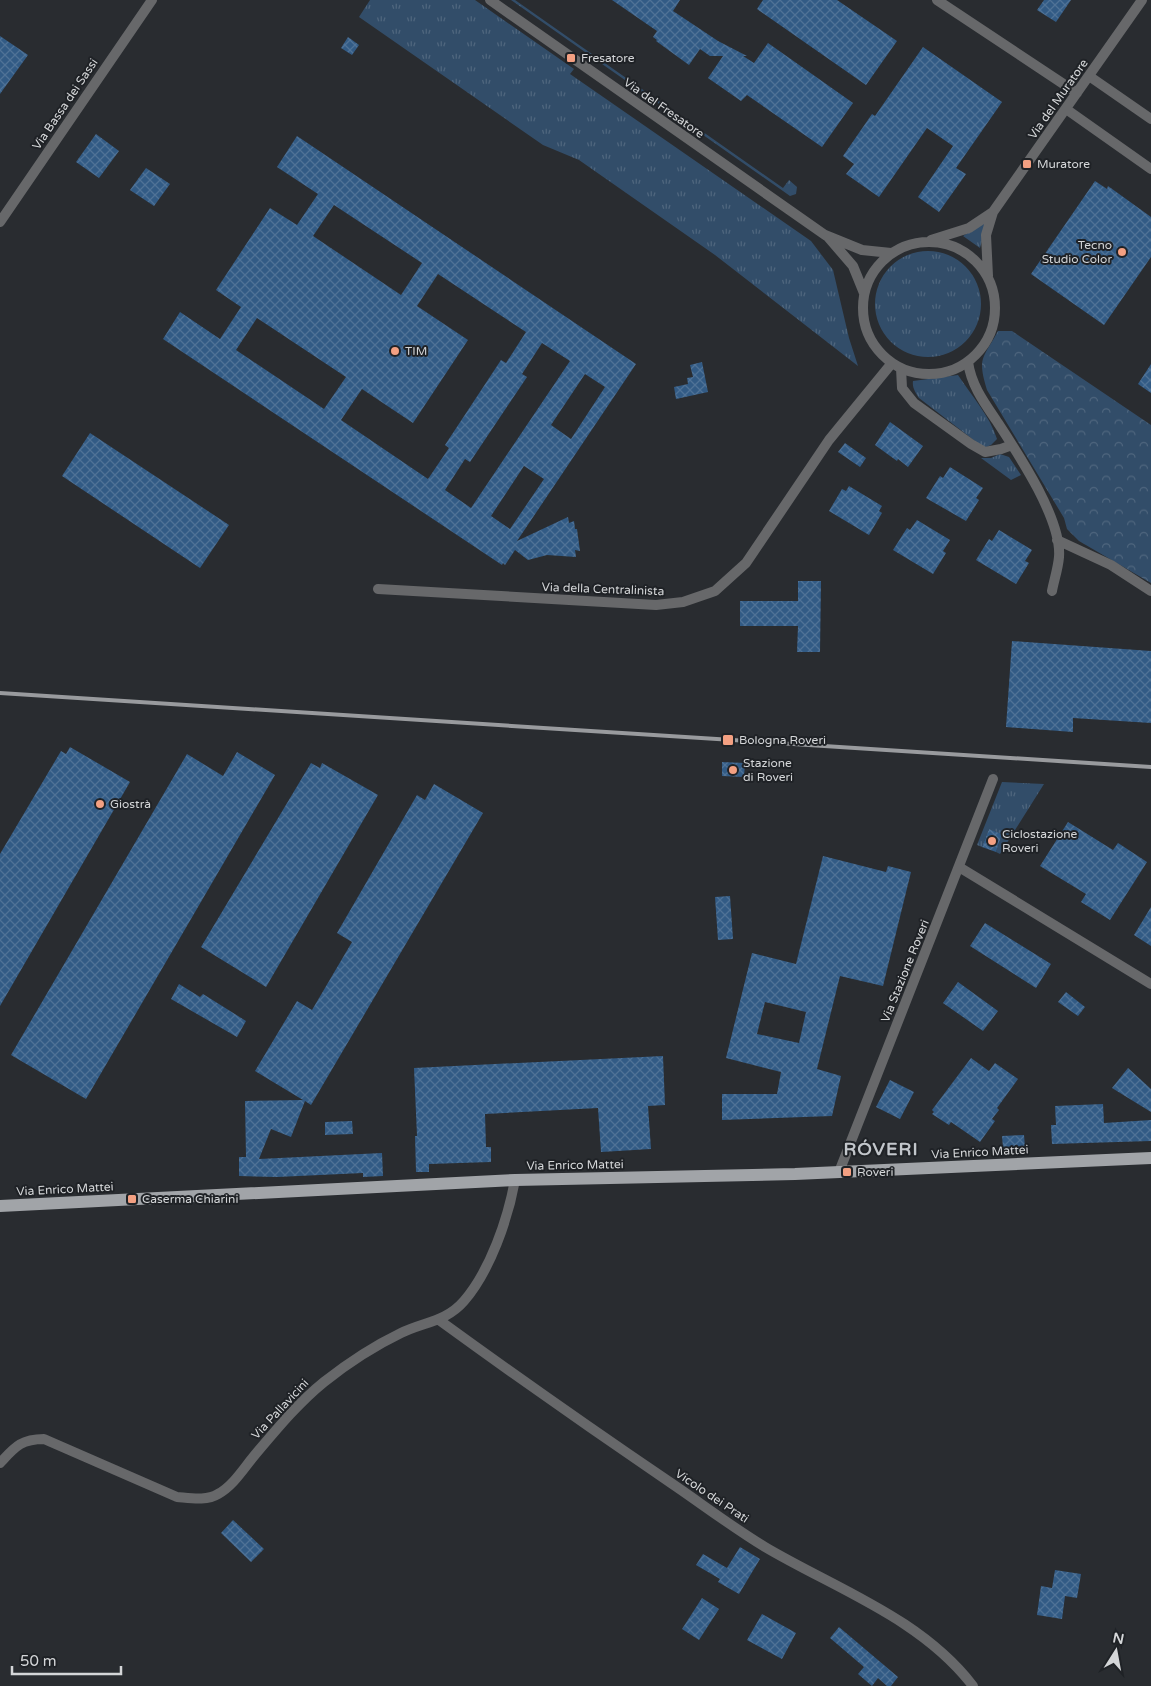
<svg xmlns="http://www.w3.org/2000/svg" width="1151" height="1686" viewBox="0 0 1151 1686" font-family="'Varela Round',sans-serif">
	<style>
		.grass { fill: url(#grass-tufts) }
		.park { fill: url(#park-crowns) }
		.building { fill: url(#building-cross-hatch); fill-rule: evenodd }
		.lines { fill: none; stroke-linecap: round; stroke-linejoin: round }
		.street { stroke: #67686a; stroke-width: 10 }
		.primary { stroke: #a1a4a8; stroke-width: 12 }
		.rail { stroke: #999b9e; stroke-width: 4 }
		.poi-dot { fill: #f3a082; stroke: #1f2226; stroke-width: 2 }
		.labels { text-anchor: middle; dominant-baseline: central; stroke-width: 4; stroke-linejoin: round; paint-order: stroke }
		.poi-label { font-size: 12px; fill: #d4d6d8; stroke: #1f2226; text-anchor: start }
		.street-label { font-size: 12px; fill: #d4d6d8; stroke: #1f2226 }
		.district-label { font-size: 18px; font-weight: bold; letter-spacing: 1px; fill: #c2c6cb; stroke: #1f2226 }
	</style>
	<defs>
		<pattern id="grass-tufts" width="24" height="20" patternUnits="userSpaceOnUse" patternTransform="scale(1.25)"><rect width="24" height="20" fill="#324d69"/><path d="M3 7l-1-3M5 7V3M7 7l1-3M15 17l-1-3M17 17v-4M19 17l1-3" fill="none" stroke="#4f667e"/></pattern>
		<pattern id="park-crowns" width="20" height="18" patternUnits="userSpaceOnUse" patternTransform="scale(1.25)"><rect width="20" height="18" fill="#324d69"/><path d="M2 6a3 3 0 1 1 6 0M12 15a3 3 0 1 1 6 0" fill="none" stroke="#4f667e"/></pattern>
		<pattern id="building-cross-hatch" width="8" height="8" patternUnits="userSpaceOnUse" patternTransform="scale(1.25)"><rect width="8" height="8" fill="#325b85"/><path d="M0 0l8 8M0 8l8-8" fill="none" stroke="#4f7296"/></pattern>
	</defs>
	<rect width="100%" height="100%" fill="#292c30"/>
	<path class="grass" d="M 370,0 L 475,0 L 574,69 L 570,74 L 811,241 L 833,270 L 849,338 L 858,366 L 715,255 L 579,160 L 543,145 L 359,17 Z
		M 511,0 L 515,0 L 783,188 L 789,180 L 797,187 L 796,194 L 790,196 L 783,191 Z
		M 983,223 L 986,225 L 980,248 L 963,236 Z
		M875 304a53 53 0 1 1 106 0a53 53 0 1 1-106 0Z
		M 958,375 C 971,395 990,416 997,439 L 991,445 L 984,448 L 919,398 C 916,393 912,388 913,381 Z
		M 1000,454 L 1009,457 L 1021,475 L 1011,480 L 981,458 L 991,458 Z
		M 1002,782 L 1044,784 L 1000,854 L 996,852 L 1002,834 L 989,829 L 982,847 L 977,845 Z"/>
	<path class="park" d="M 998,331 L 1012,331 L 1151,425 L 1151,583 L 1079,541 L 1067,529 L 1064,518 L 987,390 C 977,357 983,359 998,331 Z"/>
	<path class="building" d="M 612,0 L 680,0 L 673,11 L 718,41 L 747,56 L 743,56 L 754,63 L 768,43 L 853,103 L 822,147 L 747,95 L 741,101 L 708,78 L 723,56 L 710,56 L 700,49 L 689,65 L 656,41 L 657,40 L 653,37 L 657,31 Z
		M 763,0 L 837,0 L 897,41 L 866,85 L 757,9 Z
		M 1044,0 L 1071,0 L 1056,22 L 1037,10 Z
		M 0,36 L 28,55 L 0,94 Z
		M 348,37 L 359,45 L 352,55 L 341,48 Z
		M 923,47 L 1002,102 L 956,168 L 966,174 L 939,212 L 918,197 L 953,146 L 927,128 L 879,197 L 846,174 L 854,164 L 843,156 L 872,114 L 875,116 Z
		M 96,134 L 119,151 L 99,178 L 76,162 Z
		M 297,136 L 636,364 L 517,541 L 568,517 L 569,523 L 574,521 L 575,529 L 577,529 L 580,551 L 575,550 L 576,557 L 547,555 L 528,560 L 515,550 L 505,565 L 503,563 L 502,565 L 163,339 L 180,312 L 220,339 L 241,307 L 216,290 L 270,208 L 297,225 L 318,194 L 277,167 ZM 334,205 L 422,263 L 401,295 L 313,236 ZM 438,274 L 526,332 L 506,363 L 501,360 L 445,445 L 449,448 L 428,479 L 341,420 L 362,389 L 413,423 L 468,340 L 417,306 ZM 257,318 L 346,377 L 324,409 L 236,350 ZM 542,343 L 570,361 L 471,508 L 445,490 L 465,459 L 470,462 L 527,377 L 522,374 ZM 585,374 L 605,387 L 571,439 L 551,425 ZM 524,466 L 544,479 L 510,529 L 491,516 Z
		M 146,168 L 170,184 L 154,206 L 130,190 Z
		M 1095,181 L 1107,189 L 1108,186 L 1151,217 L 1151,257 L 1104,325 L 1031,274 Z
		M 702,362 L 708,392 L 676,399 L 674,387 L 688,384 L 687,378 L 693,377 L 690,365 Z
		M 1151,364 L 1151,393 L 1138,384 Z
		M 890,422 L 923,446 L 908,467 L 898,459 L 897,461 L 875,445 Z
		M 90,433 L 229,525 L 200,568 L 62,476 Z
		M 845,443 L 866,458 L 860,467 L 838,452 Z
		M 950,467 L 983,488 L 976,498 L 979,500 L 966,521 L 926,498 L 940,476 L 943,478 Z
		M 849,486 L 882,506 L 879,511 L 882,513 L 869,535 L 829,511 L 842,489 L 846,491 Z
		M 917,520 L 950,540 L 943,551 L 946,553 L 933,574 L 893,550 L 907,528 L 910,530 Z
		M 999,530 L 1032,550 L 1025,561 L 1029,563 L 1016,584 L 976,560 L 989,539 L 992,541 Z
		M 798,581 L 821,581 L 820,652 L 797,652 L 798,626 L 740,626 L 740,601 L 798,601 Z
		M 1012,641 L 1151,651 L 1151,723 L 1073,718 L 1073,732 L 1006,727 Z
		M 70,747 L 130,782 L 0,1006 L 0,854 L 61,751 L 66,754 Z
		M 237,752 L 275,775 L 86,1099 L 11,1055 L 187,754 L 223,776 Z
		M 722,762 L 745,763 L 744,777 L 722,776 Z
		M 311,763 L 320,768 L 322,763 L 378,795 L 266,987 L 201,947 Z
		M 434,784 L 483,813 L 311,1105 L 305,1101 L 291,1137 L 271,1129 L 259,1159 L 382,1153 L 383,1176 L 363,1177 L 363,1173 L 277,1177 L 239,1176 L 239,1157 L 246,1157 L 245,1101 L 303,1100 L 255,1071 L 297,1001 L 312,1010 L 352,942 L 337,933 L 417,795 L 425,800 Z
		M 1068,822 L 1113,850 L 1118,843 L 1147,862 L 1110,920 L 1081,902 L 1086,894 L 1040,866 Z
		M 989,829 L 1002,834 L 996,852 L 982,847 Z
		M 823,856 L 886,872 L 888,866 L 911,872 L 883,986 L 840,976 L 817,1069 L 841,1076 L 832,1116 L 722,1120 L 722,1094 L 777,1094 L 781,1072 L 726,1058 L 752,953 L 796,964 ZM 765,1002 L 806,1012 L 799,1043 L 757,1034 Z
		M 730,896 L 733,939 L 718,940 L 715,897 Z
		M 1151,907 L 1151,946 L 1134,935 Z
		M 985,923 L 1051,964 L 1036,988 L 970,946 Z
		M 958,982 L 998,1011 L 983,1031 L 943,1003 Z
		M 179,984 L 200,997 L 203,994 L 246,1021 L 237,1037 L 171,999 Z
		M 1066,992 L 1085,1007 L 1078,1016 L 1058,1002 Z
		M 663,1056 L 665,1105 L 648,1106 L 651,1149 L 601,1152 L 598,1108 L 485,1114 L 486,1147 L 491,1147 L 491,1162 L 429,1164 L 429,1172 L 416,1172 L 415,1136 L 417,1136 L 414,1068 Z
		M 971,1058 L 989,1071 L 995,1063 L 1018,1079 L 997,1108 L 999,1110 L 992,1119 L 995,1121 L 980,1142 L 951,1122 L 949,1125 L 932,1114 L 934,1112 L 932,1110 Z
		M 1128,1068 L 1151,1089 L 1151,1112 L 1112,1088 Z
		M 890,1080 L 914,1092 L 900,1119 L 876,1107 Z
		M 1103,1104 L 1104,1123 L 1151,1120 L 1151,1141 L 1052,1144 L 1051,1125 L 1056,1125 L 1055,1106 Z
		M 352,1121 L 353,1134 L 325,1135 L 325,1122 Z
		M 1024,1135 L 1025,1147 L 1003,1148 L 1002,1136 Z
		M 233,1520 L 264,1549 L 251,1562 L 221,1533 Z
		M 740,1547 L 760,1559 L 739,1594 L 718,1582 L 720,1579 L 696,1565 L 703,1554 L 727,1568 Z
		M 1055,1570 L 1081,1574 L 1077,1598 L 1065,1596 L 1062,1619 L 1037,1615 L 1041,1586 L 1052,1588 Z
		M 702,1598 L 719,1609 L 699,1640 L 682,1629 Z
		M 762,1614 L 796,1633 L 782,1659 L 747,1640 Z
		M 839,1627 L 898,1677 L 891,1686 L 887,1686 L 878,1678 L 872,1686 L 858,1674 L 864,1667 L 830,1638 Z"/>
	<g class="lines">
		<path class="street" d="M 490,0 L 825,235 L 862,250 L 891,253
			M 937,0 L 1077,93
			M 1089,76 L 1151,119
			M 1066,109 L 1151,169
			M 0,222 L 152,0
			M 828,237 L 853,266 L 864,293
			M 931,240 L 969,228 L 993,212
			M863 308a66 66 0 1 1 132 0a66 66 0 1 1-132 0Z
			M 988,276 L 986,235 L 993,212 L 1142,0
			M 968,362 C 971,384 983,401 996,420 C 1017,452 1062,519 1059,557 C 1058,569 1054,580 1052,591
			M 901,368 L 902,388 L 914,403 L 971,444 L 985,452 L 1001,449 L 1012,445
			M 1057,540 L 1111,565 L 1151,591
			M 378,589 L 656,605 L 683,602 L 715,591 L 746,563 L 829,440 L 892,363
			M 959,867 L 1151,984
			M 839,1172 L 993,779
			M 439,1320 C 516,1376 593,1430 671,1483 C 702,1504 732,1527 765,1547 C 836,1589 921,1618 973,1686
			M 0,1463 C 15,1447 21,1439 44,1439 L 177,1497 C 190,1498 207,1501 218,1494 C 233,1486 244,1468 254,1456 C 276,1430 298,1403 324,1382 C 348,1363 374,1346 401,1333 C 423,1322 446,1322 464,1301 C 490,1271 508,1219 515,1180"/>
		<path class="primary" d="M 0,1206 L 515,1180 L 795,1174 L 1151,1158"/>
		<path class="rail" d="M 0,693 L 1151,767"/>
	</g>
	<g class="poi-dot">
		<rect x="566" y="53" width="10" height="10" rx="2.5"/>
		<rect x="1022" y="159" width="10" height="10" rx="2.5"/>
		<circle cx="1122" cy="252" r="5"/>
		<circle cx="395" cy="351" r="5"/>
		<rect x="722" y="734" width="12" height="12" rx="2.5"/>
		<circle cx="733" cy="770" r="5"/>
		<circle cx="100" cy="804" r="5"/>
		<circle cx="992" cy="841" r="5"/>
		<rect x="842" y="1167" width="10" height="10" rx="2.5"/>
		<rect x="127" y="1194" width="10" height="10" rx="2.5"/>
	</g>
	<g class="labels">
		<g class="poi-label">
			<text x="581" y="58">Fresatore</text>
			<text x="1037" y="164">Muratore</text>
			<text x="1112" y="245" text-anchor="end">Tecno<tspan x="1112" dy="14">Studio Color</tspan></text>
			<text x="405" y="351">TIM</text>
			<text x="739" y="740">Bologna Roveri</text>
			<text x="743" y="763">Stazione<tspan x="743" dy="14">di Roveri</tspan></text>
			<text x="110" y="804">Giostrà</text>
			<text x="1002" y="834">Ciclostazione<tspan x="1002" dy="14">Roveri</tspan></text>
			<text x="857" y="1172">Roveri</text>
			<text x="142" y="1199">Caserma Chiarini</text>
		</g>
		<g class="street-label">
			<text transform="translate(1058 99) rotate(-55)">Via del Muratore</text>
			<text transform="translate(65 104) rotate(-56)">Via Bassa dei Sassi</text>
			<text transform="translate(664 108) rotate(35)">Via del Fresatore</text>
			<text transform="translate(603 589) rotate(2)">Via della Centralinista</text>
			<text transform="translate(905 971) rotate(-68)">Via Stazione Roveri</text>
			<text transform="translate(980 1152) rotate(-3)">Via Enrico Mattei</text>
			<text transform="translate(575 1165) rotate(-1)">Via Enrico Mattei</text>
			<text transform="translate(65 1189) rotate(-3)">Via Enrico Mattei</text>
			<text transform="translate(280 1409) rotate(-47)">Via Pallavicini</text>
			<text transform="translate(712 1496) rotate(34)">Vicolo dei Prati</text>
		</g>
		<g class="district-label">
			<text x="881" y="1149">RÓVERI</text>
		</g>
	</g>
	<g transform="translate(1116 1651) rotate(11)" stroke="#1f2226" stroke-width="4" paint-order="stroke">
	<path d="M0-4L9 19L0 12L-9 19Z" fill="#d4d6d8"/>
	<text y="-8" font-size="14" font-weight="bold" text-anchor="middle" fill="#d4d6d8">N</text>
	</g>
	<path d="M12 1666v8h109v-8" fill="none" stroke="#d4d6d8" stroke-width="2.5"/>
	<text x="20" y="1666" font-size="15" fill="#d4d6d8" stroke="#1f2226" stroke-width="4" paint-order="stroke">50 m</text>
</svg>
